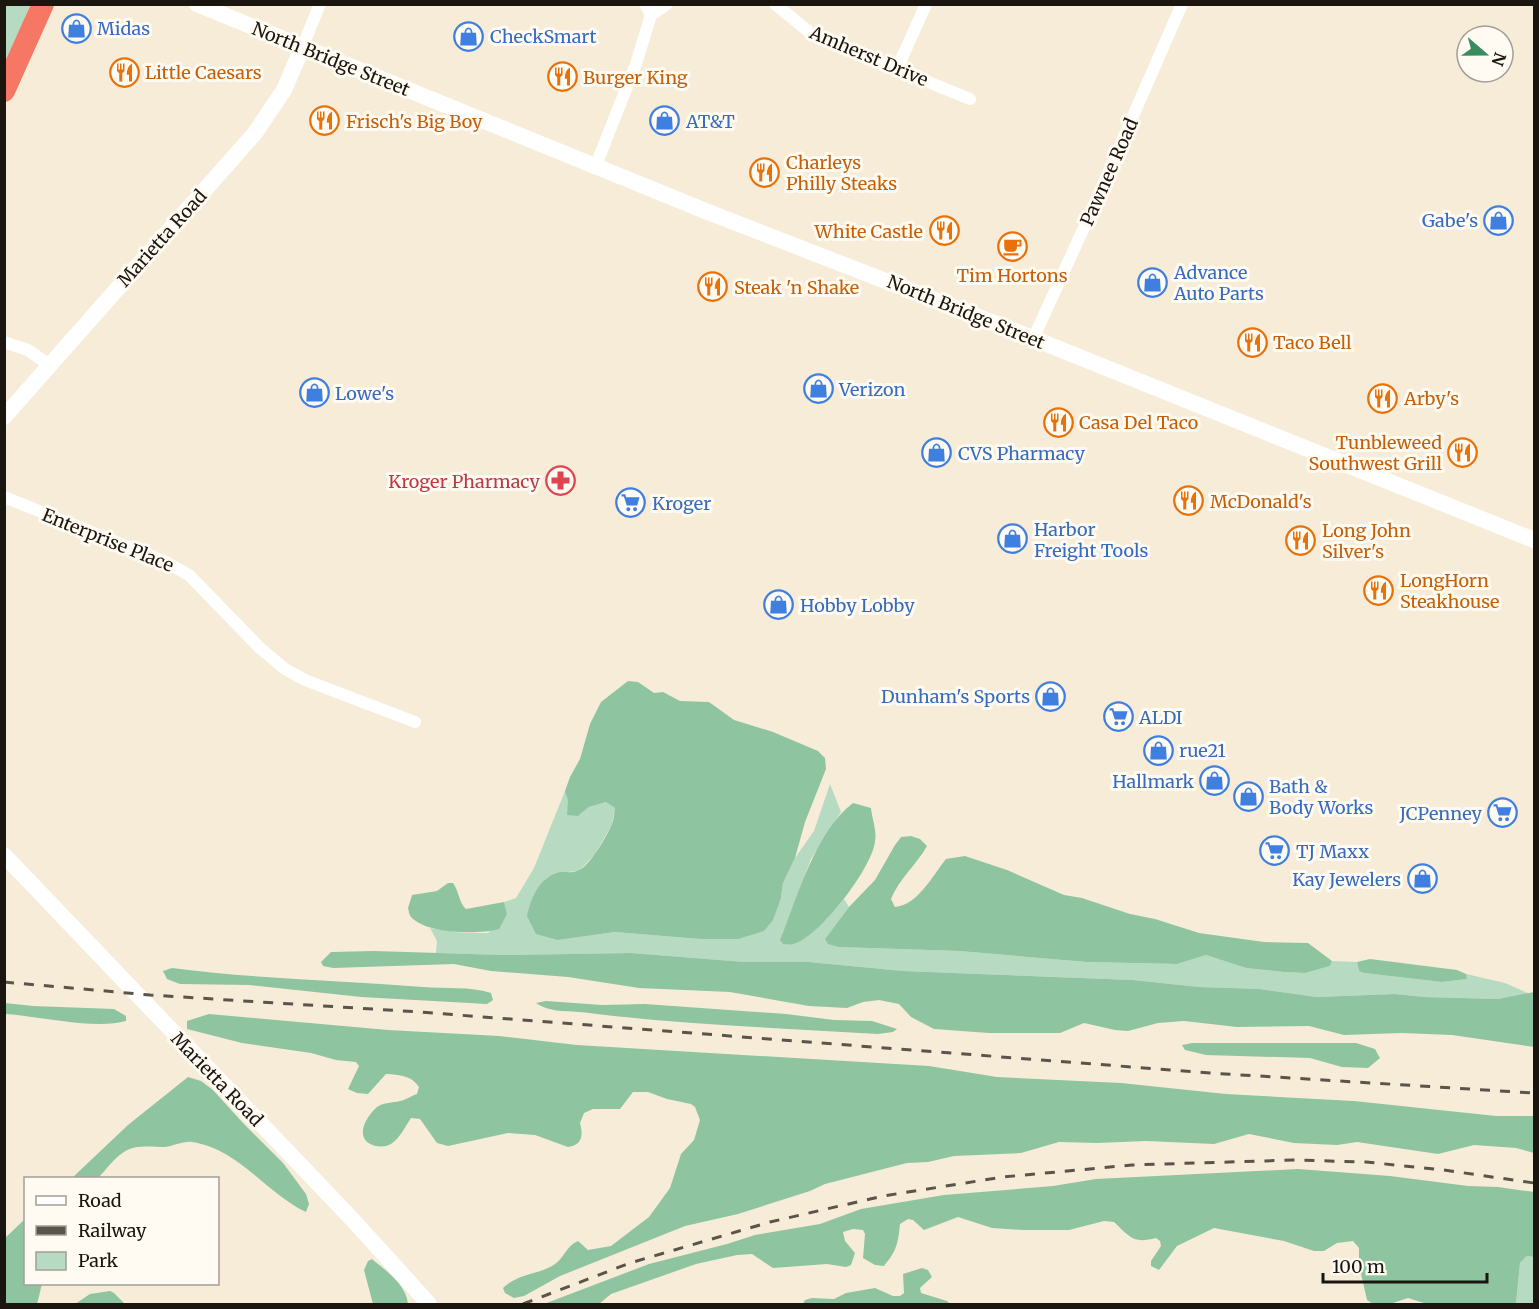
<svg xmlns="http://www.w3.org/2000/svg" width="1539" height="1309" viewBox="0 0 1539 1309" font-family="Merriweather,serif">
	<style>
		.green { fill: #b6dac2 }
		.forest { fill: #8fc4a1 }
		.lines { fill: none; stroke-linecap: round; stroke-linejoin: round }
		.street { stroke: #fff; stroke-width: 12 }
		.secondary { stroke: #fff; stroke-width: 16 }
		.highway { stroke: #f67864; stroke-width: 22 }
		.rail { stroke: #5a544a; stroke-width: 3; stroke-dasharray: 10 10; stroke-linecap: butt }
		.labels { text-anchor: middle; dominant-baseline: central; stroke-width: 6; stroke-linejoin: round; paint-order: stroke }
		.shop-label { font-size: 18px; fill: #366cbe; stroke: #fffaf2; text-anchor: start }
		.street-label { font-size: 18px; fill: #1a160f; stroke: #fffaf2 }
		.food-label { font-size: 18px; fill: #c56008; stroke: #fffaf2; text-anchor: start }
		.health-label { font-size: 18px; fill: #be3a42; stroke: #fffaf2; text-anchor: end }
	</style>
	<rect width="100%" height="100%" fill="#f7ecd8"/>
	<path class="green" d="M 5,5 L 30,5 L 5,68 Z
		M 830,784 L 841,812 L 811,859 L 782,935 L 793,944 L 827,919 L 844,899 L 849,907 L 825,939 L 839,947 L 959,951 L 1087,962 L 1177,964 L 1206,955 L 1246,968 L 1284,972 L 1304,973 L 1330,966 L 1332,961 L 1357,962 L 1359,971 L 1364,973 L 1442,982 L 1467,979 L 1466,974 L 1505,983 L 1530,994 L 1498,999 L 1425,997 L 1395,994 L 1317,997 L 1260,989 L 1199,987 L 1133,980 L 903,971 L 809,962 L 745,962 L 631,953 L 503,955 L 436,953 L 437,941 L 430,928 L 462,933 L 488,933 L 507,914 L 504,902 L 516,898 L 534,868 L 565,791 L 578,816 L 589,807 L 606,802 L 615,808 L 612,824 L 595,854 L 582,868 L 578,871 L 555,873 L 558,940 L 615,932 L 700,939 L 738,939 L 781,898 L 783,883 L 795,858 L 814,831 Z
		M 1527,1256 L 1534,1257 L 1534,1304 L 1516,1304 L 1520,1263 Z"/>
	<path class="forest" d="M 628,681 L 638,682 L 654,693 L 663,692 L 680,701 L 709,702 L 734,720 L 773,732 L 818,751 L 825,758 L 826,769 L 805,822 L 795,858 L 783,883 L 781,898 L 773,920 L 764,931 L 738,939 L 700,939 L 615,932 L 558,940 L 536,934 L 527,916 C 531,899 537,882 554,874 C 561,870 570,874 577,871 C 589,868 606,837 611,826 C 614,821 614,814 615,808 L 606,802 L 589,807 L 578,816 L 567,815 L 568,800 L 565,791 L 570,777 L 580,759 L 590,724 L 601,702 Z
		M 853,803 L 871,808 C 872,819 877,830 875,841 C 873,867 819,938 793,944 C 790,945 786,944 783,944 L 780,940 L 782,935 C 798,894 817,830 853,803 Z
		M 911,836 L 920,839 L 927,846 C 917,864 899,879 891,899 L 895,907 C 918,905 933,875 946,859 L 965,856 L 1007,870 L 1064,895 L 1082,898 L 1130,914 L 1155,919 L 1199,933 L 1264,942 L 1308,943 L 1332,961 L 1330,966 L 1305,973 L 1284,972 L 1246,968 L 1206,955 L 1177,964 L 1087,962 L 959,951 L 839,947 L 828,944 L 825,939 L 849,907 L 875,880 L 895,845 L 901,837 Z
		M 448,883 L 453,883 C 459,891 459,903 466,909 L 504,902 L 507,914 L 499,929 C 479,935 426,934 411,917 C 409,915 409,911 408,908 L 412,895 L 437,891 Z
		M 374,951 L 503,955 L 631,953 L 745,962 L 809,962 L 903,971 L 1133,980 L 1199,987 L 1260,989 L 1317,997 L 1395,994 L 1425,997 L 1498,999 L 1534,992 L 1534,1047 L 1452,1035 L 1402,1033 L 1344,1035 L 1309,1026 L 1237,1027 L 1184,1021 L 1158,1023 L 1128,1031 L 1115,1030 L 1084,1023 L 1060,1033 L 989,1033 L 934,1029 L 911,1017 L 899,1004 L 879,1000 L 863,1002 L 847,1008 L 809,1006 L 730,992 L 639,988 L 568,977 L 491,971 L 454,964 L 333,968 L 323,966 L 321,962 L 331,952 Z
		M 1370,959 L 1457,970 L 1466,974 L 1467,979 L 1442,982 L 1364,973 L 1359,971 L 1357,962 Z
		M 172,968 C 255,979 339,980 423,987 C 445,989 470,986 491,993 L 493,1000 L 487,1004 L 361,997 L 249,985 L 180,984 L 167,979 L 163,971 Z
		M 546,1001 L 602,1005 L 645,1004 L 786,1014 L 834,1020 L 872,1021 L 897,1029 L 893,1032 L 878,1034 C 781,1028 685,1025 589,1013 C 571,1010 552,1014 536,1003 Z
		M 5,1003 L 33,1006 L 114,1009 L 126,1016 L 126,1021 C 95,1030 38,1016 5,1014 Z
		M 209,1014 L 388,1030 L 499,1036 L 577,1045 L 929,1066 L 997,1077 L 1121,1083 L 1226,1094 L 1354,1101 L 1496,1116 L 1534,1116 L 1534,1153 L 1516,1148 L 1474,1145 L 1438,1154 L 1357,1142 L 1337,1145 L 1294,1143 L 1249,1134 L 1214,1144 L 1146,1141 L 1097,1143 L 1059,1142 L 1021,1153 L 954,1156 L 928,1162 L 907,1163 L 825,1184 L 810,1191 L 738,1214 L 685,1226 L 560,1276 L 524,1296 L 514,1298 L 505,1293 L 503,1288 C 518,1273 542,1274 555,1264 C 564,1258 567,1245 578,1241 L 588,1250 L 611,1246 L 649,1217 L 670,1188 L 681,1154 L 694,1140 L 700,1120 L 695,1107 L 691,1104 L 667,1099 L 648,1092 L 633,1092 L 620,1109 L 593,1109 L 584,1113 L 580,1123 C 583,1134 583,1145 568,1147 L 535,1135 L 508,1133 L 448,1146 L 437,1143 L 420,1119 L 411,1118 C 405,1127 400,1138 391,1144 C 381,1150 361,1145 363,1131 C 363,1123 371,1112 377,1107 C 384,1102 392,1103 400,1101 C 406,1100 411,1096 417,1094 L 419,1087 C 411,1075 399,1075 386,1074 L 368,1094 L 357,1093 L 348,1089 L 359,1066 L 356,1062 L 336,1060 L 311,1053 L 242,1043 L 187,1029 L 187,1021 Z
		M 1192,1043 L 1356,1043 L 1375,1049 L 1380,1058 L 1368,1068 L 1342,1067 L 1310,1058 L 1206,1055 L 1185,1050 L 1182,1045 Z
		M 188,1077 L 201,1081 L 213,1090 L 243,1123 L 283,1163 L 306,1194 L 309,1204 L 306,1212 C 266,1193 239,1149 192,1142 C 183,1141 174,1146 165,1147 C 152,1147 135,1144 124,1152 C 114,1158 106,1170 98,1178 L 72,1178 L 128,1125 Z
		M 1298,1169 L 1390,1176 L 1468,1186 L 1498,1187 L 1534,1192 L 1534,1257 L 1527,1256 L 1520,1263 L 1516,1304 L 1427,1304 L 1408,1298 L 1390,1304 L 1373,1304 L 1367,1300 L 1359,1265 L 1359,1248 L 1353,1241 L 1337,1243 L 1324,1251 L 1314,1251 L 1284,1241 L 1214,1228 L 1177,1246 L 1159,1270 L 1151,1266 L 1151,1261 L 1161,1246 L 1160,1241 L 1156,1238 C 1133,1244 1130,1237 1114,1222 L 1104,1221 L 1069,1230 L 1023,1230 L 992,1228 L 958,1217 L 924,1230 L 913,1220 L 908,1219 L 900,1224 C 898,1244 897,1250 884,1266 L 875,1265 L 863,1258 L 865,1234 L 863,1230 L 853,1229 L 843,1232 L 845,1241 L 855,1253 L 851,1265 L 846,1267 L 827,1264 L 773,1268 L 752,1254 L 737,1255 L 696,1264 L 611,1294 L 599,1304 L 544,1304 L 649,1264 L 727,1244 L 755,1235 L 820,1224 L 861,1209 L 944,1195 L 1053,1186 L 1096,1179 Z
		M 25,1219 L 26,1284 L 42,1284 L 37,1304 L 5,1304 L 5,1238 Z
		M 372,1259 C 386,1271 406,1284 408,1304 L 373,1304 L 364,1270 L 368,1261 Z
		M 922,1268 L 928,1270 L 932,1277 L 920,1288 L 921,1293 L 947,1301 L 950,1304 L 803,1304 L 805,1300 L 812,1298 L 834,1299 L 846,1293 L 875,1288 L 893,1296 L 900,1296 L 904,1293 L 903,1274 Z
		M 110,1291 L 114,1293 L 125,1304 L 75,1304 L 90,1294 Z"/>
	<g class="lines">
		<path class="street" d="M 775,4 L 813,35 L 970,99
			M 651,15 L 667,4
			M 302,48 L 320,4
			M 897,69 L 926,4
			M 596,165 L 636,64 L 651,15 L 645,4
			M 1033,339 L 1087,221 L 1182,4
			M 4,342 L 28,350 L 49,365
			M 4,497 L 164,561 L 189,575 L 260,648 L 285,669 L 305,680 L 415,722"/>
		<path class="secondary" d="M 197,4 L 708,212 L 1017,332 L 1534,540
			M 4,417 L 255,133 L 284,90 L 302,48
			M 4,855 L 351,1218 L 429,1304"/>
		<path class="highway" d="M 4,91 L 43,4"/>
		<path class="rail" d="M 4,982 L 150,995 L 419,1012 L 1210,1073 L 1534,1093
			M 523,1304 L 630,1263 L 770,1222 L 883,1196 L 1003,1177 L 1132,1165 L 1293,1160 L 1366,1162 L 1444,1170 L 1534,1183"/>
	</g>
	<defs>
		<symbol id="shop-ring" viewBox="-11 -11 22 22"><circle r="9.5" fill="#fffaf2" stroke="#3f7fe0" stroke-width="1.5"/><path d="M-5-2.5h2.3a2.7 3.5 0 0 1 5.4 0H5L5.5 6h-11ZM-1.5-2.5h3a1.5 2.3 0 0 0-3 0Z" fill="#3f7fe0"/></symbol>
		<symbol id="restaurant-ring" viewBox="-11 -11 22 22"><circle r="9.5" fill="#fffaf2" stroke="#e8710a" stroke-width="1.5"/><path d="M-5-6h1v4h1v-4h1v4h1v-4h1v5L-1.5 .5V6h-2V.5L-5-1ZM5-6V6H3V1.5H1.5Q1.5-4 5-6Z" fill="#e8710a"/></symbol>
		<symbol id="cafe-ring" viewBox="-11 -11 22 22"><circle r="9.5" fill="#fffaf2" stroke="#e8710a" stroke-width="1.5"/><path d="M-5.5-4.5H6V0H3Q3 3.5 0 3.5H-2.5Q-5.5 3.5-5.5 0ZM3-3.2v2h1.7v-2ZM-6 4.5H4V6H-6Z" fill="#e8710a"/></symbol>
		<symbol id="pharmacy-ring" viewBox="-11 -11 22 22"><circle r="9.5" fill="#fffaf2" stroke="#e0444e" stroke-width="1.5"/><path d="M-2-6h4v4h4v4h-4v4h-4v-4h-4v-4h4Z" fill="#e0444e"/></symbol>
		<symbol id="supermarket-ring" viewBox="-11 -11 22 22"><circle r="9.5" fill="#fffaf2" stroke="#3f7fe0" stroke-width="1.5"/><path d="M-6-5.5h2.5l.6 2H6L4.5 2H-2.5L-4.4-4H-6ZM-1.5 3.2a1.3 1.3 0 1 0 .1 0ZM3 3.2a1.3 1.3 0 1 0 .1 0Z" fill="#3f7fe0"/></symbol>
	</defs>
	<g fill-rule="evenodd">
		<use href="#shop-ring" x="60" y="12" width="33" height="33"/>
		<use href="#shop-ring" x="452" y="20" width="33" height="33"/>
		<use href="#restaurant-ring" x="108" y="56" width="33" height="33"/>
		<use href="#restaurant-ring" x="546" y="60" width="33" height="33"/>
		<use href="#restaurant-ring" x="308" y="104" width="33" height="33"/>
		<use href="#shop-ring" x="648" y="104" width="33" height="33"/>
		<use href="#restaurant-ring" x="748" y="156" width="33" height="33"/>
		<use href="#shop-ring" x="1482" y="204" width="33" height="33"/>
		<use href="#restaurant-ring" x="928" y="214" width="33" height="33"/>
		<use href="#cafe-ring" x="996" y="230" width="33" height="33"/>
		<use href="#shop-ring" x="1136" y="266" width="33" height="33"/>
		<use href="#restaurant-ring" x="696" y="270" width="33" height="33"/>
		<use href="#restaurant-ring" x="1236" y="326" width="33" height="33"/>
		<use href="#shop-ring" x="802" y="372" width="33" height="33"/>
		<use href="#shop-ring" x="298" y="376" width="33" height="33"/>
		<use href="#restaurant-ring" x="1366" y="382" width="33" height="33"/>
		<use href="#restaurant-ring" x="1042" y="406" width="33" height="33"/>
		<use href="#restaurant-ring" x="1446" y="436" width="33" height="33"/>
		<use href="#shop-ring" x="920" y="436" width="33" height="33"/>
		<use href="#pharmacy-ring" x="544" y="464" width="33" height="33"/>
		<use href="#restaurant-ring" x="1172" y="484" width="33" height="33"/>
		<use href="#supermarket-ring" x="614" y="486" width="33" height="33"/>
		<use href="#shop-ring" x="996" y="522" width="33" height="33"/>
		<use href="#restaurant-ring" x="1284" y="524" width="33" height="33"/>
		<use href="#restaurant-ring" x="1362" y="574" width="33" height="33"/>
		<use href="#shop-ring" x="762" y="588" width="33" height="33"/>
		<use href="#shop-ring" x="1034" y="680" width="33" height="33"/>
		<use href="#supermarket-ring" x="1102" y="700" width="33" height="33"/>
		<use href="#shop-ring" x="1142" y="734" width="33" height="33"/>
		<use href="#shop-ring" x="1198" y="764" width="33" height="33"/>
		<use href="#shop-ring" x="1232" y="780" width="33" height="33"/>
		<use href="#supermarket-ring" x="1486" y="796" width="33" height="33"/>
		<use href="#supermarket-ring" x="1258" y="834" width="33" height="33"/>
		<use href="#shop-ring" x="1406" y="862" width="33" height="33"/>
	</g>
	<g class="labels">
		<g class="shop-label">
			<text x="97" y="28">Midas</text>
			<text x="490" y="36">CheckSmart</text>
			<text x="686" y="121">AT&amp;T</text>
			<text x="1478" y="220" text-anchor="end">Gabe's</text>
			<text x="1174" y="272">Advance<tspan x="1174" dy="21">Auto Parts</tspan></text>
			<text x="839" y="389">Verizon</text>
			<text x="335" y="393">Lowe's</text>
			<text x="958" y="453">CVS Pharmacy</text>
			<text x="652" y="503">Kroger</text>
			<text x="1034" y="529">Harbor<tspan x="1034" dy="21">Freight Tools</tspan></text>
			<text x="800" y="605">Hobby Lobby</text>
			<text x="1030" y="696" text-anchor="end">Dunham's Sports</text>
			<text x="1139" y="717">ALDI</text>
			<text x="1179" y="750">rue21</text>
			<text x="1194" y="781" text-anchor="end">Hallmark</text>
			<text x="1269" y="786">Bath &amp;<tspan x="1269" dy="21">Body Works</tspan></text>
			<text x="1482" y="813" text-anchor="end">JCPenney</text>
			<text x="1296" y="851">TJ Maxx</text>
			<text x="1401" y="879" text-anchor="end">Kay Jewelers</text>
		</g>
		<g class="street-label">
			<text transform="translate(869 56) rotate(23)">Amherst Drive</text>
			<text transform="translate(331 59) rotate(22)">North Bridge Street</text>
			<text transform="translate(1109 172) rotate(-66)">Pawnee Road</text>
			<text transform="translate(162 238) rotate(-48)">Marietta Road</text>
			<text transform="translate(966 312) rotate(22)">North Bridge Street</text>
			<text transform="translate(108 540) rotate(22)">Enterprise Place</text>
			<text transform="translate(217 1079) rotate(46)">Marietta Road</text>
		</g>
		<g class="food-label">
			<text x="145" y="72">Little Caesars</text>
			<text x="583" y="77">Burger King</text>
			<text x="346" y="121">Frisch's Big Boy</text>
			<text x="786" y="162">Charleys<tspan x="786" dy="21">Philly Steaks</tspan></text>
			<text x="923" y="231" text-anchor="end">White Castle</text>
			<text x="1012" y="275" text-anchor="middle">Tim Hortons</text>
			<text x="734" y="287">Steak 'n Shake</text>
			<text x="1273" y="342">Taco Bell</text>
			<text x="1404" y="398">Arby's</text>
			<text x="1079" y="422">Casa Del Taco</text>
			<text x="1442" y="442" text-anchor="end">Tunbleweed<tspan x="1442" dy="21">Southwest Grill</tspan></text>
			<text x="1210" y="501">McDonald's</text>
			<text x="1322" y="530">Long John<tspan x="1322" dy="21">Silver's</tspan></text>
			<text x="1400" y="580">LongHorn<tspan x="1400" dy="21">Steakhouse</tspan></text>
		</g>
		<g class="health-label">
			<text x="540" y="481">Kroger Pharmacy</text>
		</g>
	</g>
	<rect width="1539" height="1309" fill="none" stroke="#1a160f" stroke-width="12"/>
	<rect x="24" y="1177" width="195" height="108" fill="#fffaf2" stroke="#a39f97" stroke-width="1.5"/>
	<rect x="36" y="1196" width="30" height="9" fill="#ffffff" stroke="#a39f97" stroke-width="1.5"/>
	<text x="78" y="1207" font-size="18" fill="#1a160f">Road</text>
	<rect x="36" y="1226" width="30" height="9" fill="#5a544a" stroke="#a39f97" stroke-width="1.5"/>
	<text x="78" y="1237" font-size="18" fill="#1a160f">Railway</text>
	<rect x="36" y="1252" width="30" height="18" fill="#b6dac2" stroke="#a39f97" stroke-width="1.5"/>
	<text x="78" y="1267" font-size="18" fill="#1a160f">Park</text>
	<g transform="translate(1485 54) rotate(110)"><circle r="28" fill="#fffaf2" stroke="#a39f97" stroke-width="1.5"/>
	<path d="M0-4.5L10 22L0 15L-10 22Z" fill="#398c5e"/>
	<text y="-9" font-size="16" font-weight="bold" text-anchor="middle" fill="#1a160f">N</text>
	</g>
	<path d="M1323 1273v9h164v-9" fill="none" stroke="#1a160f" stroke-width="3"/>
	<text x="1332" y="1273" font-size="18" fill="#1a160f" stroke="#fffaf2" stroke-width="4.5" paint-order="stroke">100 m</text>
</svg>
